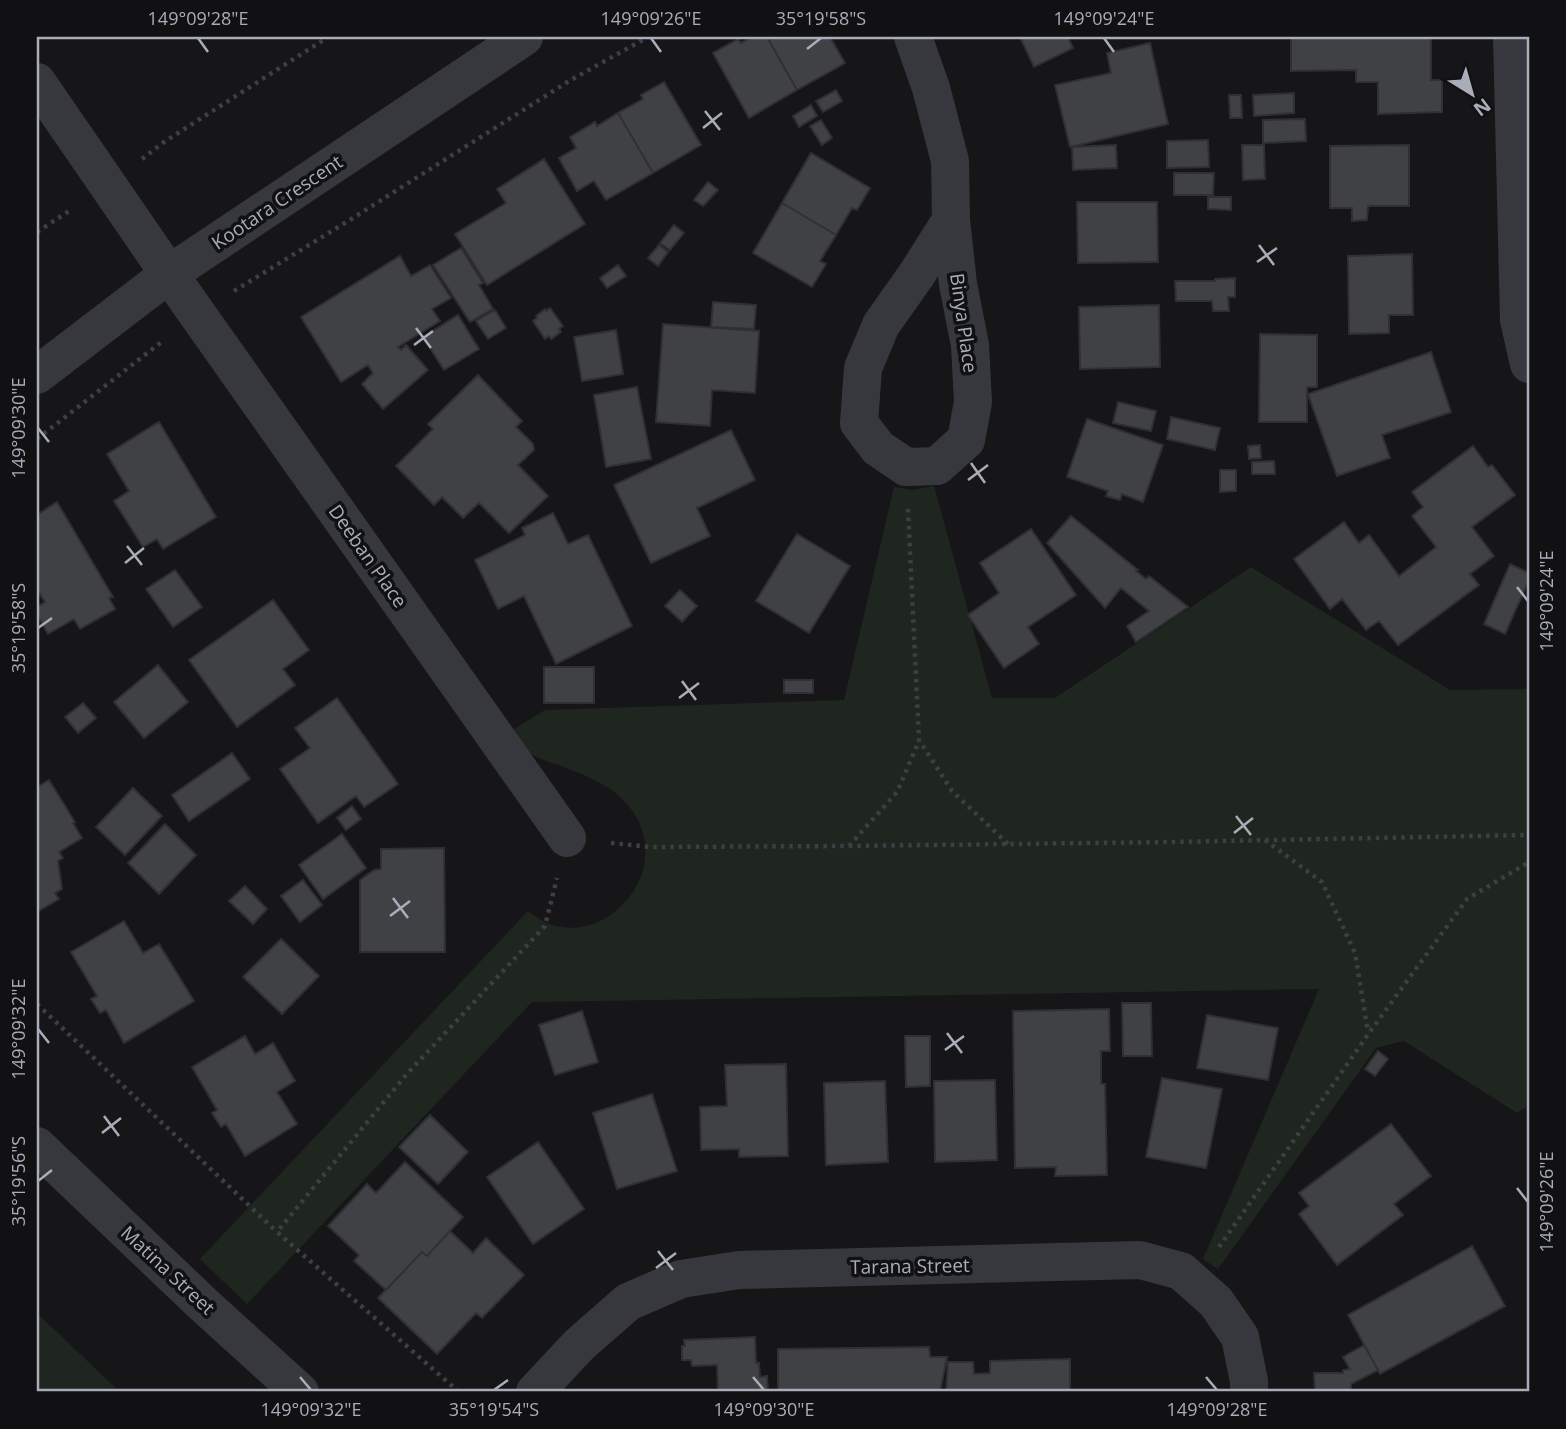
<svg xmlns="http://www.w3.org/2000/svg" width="1566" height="1429" viewBox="0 0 1566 1429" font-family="'Open Sans',sans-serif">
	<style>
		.green { fill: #1e261f }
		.building { fill: #404145; stroke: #303034; stroke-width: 2 }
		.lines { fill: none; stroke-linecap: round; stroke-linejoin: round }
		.path { stroke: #3d3f44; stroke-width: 4.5; stroke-dasharray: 3.5 5; stroke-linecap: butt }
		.minor { stroke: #37383d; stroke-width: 38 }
		.ticks { fill: none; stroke: #a8adb8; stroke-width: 2.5 }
		.labels { text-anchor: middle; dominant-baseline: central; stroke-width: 7; stroke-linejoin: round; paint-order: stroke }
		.street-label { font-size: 19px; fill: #a8adb8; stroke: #111113 }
		.neatline { fill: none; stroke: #a8adb8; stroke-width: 2.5 }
		.ticks-label { font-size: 18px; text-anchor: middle; fill: #a8adb8 }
	</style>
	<rect width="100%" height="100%" fill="#161618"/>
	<path class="green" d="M 934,486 L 992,698 L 1055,698 L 1251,567 L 1450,690 L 1529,689 L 1529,1105 L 1517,1113 L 1404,1041 L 1376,1048 L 1218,1269 L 1203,1259 L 1319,989 L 532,1002 L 247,1304 L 200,1259 L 528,911 C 589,964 677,881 634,813 C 616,786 587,776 558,765 C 548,762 537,758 529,752 C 522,746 517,738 511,731 L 545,710 L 844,700 L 894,487 L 913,490 Z
		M 37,1313 L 120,1392 L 37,1392 Z"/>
	<path class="building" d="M 752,37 L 767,37 L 797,90 L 749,118 L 713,53 L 738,39 L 741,43 Z
		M 767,37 L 830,37 L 845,63 L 797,90 Z
		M 1020,37 L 1068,37 L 1073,48 L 1034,67 Z
		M 1291,37 L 1431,37 L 1431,80 L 1442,80 L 1442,112 L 1378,114 L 1378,82 L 1356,82 L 1356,70 L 1291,71 Z
		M 1150,43 L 1168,124 L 1070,147 L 1055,85 L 1111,73 L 1107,53 Z
		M 664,82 L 701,145 L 653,173 L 618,113 L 643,99 L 641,95 Z
		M 836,90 L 842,101 L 823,112 L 816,101 Z
		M 1294,93 L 1294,113 L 1254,116 L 1253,95 Z
		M 1229,95 L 1241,95 L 1242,118 L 1230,118 Z
		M 811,105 L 817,116 L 799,127 L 793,116 Z
		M 618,113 L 653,173 L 606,200 L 594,181 L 577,191 L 559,158 L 576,148 L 570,137 L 595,122 L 597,126 Z
		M 1305,119 L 1306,141 L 1263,143 L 1263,120 Z
		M 821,120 L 832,138 L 822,145 L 810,126 Z
		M 1208,140 L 1209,167 L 1167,168 L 1167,141 Z
		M 1116,145 L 1117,168 L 1073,170 L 1072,147 Z
		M 1242,145 L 1264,145 L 1265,179 L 1243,180 Z
		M 1409,145 L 1409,206 L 1368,206 L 1367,220 L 1352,221 L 1352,208 L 1330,208 L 1330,146 Z
		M 811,153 L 870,188 L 857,210 L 852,208 L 836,235 L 782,203 Z
		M 544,159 L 585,224 L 487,285 L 455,234 L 506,203 L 497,189 Z
		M 1174,173 L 1214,173 L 1213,195 L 1174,195 Z
		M 708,182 L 718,190 L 703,206 L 694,200 Z
		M 1208,197 L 1231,197 L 1231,210 L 1208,209 Z
		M 1077,202 L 1157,202 L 1158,262 L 1078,263 Z
		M 782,203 L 836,235 L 820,261 L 826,264 L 812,287 L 753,253 Z
		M 674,225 L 684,233 L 670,250 L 660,243 Z
		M 659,245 L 668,252 L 658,266 L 648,258 Z
		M 461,248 L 483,283 L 479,285 L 493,309 L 470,322 L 433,265 Z
		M 1412,254 L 1413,315 L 1389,315 L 1389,333 L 1349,334 L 1348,256 Z
		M 400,256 L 411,276 L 430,265 L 451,298 L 432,309 L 440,321 L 398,347 L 401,350 L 406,345 L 428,370 L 383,409 L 362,384 L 373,373 L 368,365 L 341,382 L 301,317 Z
		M 618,265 L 626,276 L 607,288 L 600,278 Z
		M 1235,278 L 1235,297 L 1228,297 L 1229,311 L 1213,311 L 1212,301 L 1176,301 L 1175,281 L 1215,281 L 1215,279 Z
		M 713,302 L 756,305 L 754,329 L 711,327 Z
		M 1159,305 L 1160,367 L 1080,369 L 1079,307 Z
		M 550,308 L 563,326 L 559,329 L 561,332 L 551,339 L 549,336 L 545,339 L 533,321 L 537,318 L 536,316 L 545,309 L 546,311 Z
		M 495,310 L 506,328 L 488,339 L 476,321 Z
		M 458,315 L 479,349 L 444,370 L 423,337 Z
		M 663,324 L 759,331 L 755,393 L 712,390 L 710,426 L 656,422 Z
		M 616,330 L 623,374 L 582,381 L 574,337 Z
		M 1260,334 L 1317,335 L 1317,387 L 1307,387 L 1307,422 L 1259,422 Z
		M 1431,352 L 1451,412 L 1382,435 L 1390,458 L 1337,476 L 1308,394 Z
		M 478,375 L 522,421 L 516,427 L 533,444 L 534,450 L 518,465 L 548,496 L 509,533 L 479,503 L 463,518 L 442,497 L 434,505 L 396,466 L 433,429 L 428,424 Z
		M 637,387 L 651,459 L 606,467 L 594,395 Z
		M 1118,402 L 1156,411 L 1151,431 L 1113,423 Z
		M 1171,417 L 1220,428 L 1215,450 L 1167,439 Z
		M 1087,419 L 1163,445 L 1143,502 L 1122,494 L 1120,500 L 1106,496 L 1108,491 L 1067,477 Z
		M 159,422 L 216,517 L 163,549 L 157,539 L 143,547 L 114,501 L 129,491 L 107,454 Z
		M 731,430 L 755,480 L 697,508 L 710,536 L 651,563 L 614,485 Z
		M 1260,445 L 1261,458 L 1249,459 L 1248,446 Z
		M 1473,446 L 1488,467 L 1492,465 L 1515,495 L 1472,527 L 1494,556 L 1470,574 L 1479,585 L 1398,645 L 1379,621 L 1366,630 L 1342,599 L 1330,609 L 1294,559 L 1344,522 L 1359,543 L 1369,535 L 1399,576 L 1436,547 L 1412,516 L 1423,507 L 1412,492 Z
		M 1274,461 L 1275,474 L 1252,474 L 1252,462 Z
		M 1220,470 L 1236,470 L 1236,491 L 1220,492 Z
		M 57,502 L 113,597 L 109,598 L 115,609 L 80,629 L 74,619 L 48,634 L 37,615 L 37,607 L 45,602 L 37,590 L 37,515 Z
		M 553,513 L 568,544 L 588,535 L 632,626 L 556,664 L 524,596 L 498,609 L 475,560 L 525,535 L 522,528 Z
		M 1071,516 L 1138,570 L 1136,571 L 1146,579 L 1149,576 L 1188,607 L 1136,642 L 1127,626 L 1149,611 L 1121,588 L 1105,608 L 1047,543 Z
		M 1031,529 L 1076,595 L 1028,627 L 1039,644 L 1004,668 L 968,615 L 999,593 L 980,563 Z
		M 797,534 L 850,566 L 809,633 L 756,601 Z
		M 1510,564 L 1529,573 L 1529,580 L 1505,634 L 1484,624 Z
		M 175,570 L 202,607 L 173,627 L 146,589 Z
		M 680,590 L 697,606 L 682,622 L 665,606 Z
		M 273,600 L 309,650 L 283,669 L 295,685 L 237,727 L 189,660 Z
		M 158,665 L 188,702 L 144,738 L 114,702 Z
		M 544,667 L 594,667 L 594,703 L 544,703 Z
		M 784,680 L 813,680 L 813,693 L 784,693 Z
		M 337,698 L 398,784 L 364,807 L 356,796 L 318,823 L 280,769 L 310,748 L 295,728 Z
		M 83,703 L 96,718 L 78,733 L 65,717 Z
		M 232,753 L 250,779 L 189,821 L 172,795 Z
		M 49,780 L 75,822 L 73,823 L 82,838 L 59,852 L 63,858 L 58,861 L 62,889 L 55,893 L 59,899 L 37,912 L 37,787 Z
		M 133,788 L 162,816 L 125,855 L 96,827 Z
		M 352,806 L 361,819 L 346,830 L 337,818 Z
		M 165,824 L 196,855 L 159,894 L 128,863 Z
		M 342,834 L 366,868 L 323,899 L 299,865 Z
		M 444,848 L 445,952 L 360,952 L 360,880 L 374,870 L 381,869 L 381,849 Z
		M 303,880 L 322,905 L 300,922 L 281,896 Z
		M 245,886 L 267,909 L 253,924 L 229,901 Z
		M 124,921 L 143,953 L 159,944 L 194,1001 L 124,1043 L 106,1010 L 100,1013 L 91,999 L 97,996 L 71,952 Z
		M 281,939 L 319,976 L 282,1014 L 243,977 Z
		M 1122,1003 L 1151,1003 L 1152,1056 L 1123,1056 Z
		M 1109,1009 L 1110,1051 L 1101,1051 L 1101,1084 L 1105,1084 L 1107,1175 L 1055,1176 L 1056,1167 L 1015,1168 L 1013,1011 Z
		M 582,1011 L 598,1062 L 555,1075 L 539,1025 Z
		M 1207,1015 L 1278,1028 L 1268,1080 L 1197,1068 Z
		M 245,1036 L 255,1054 L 273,1043 L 295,1081 L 277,1092 L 297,1124 L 245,1156 L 226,1124 L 221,1127 L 212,1113 L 217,1110 L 192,1067 Z
		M 905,1036 L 930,1036 L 930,1086 L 906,1087 Z
		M 1378,1051 L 1388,1059 L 1375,1076 L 1365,1069 Z
		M 786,1064 L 788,1156 L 739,1157 L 739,1149 L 701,1150 L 700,1107 L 727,1106 L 725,1065 Z
		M 1162,1078 L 1222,1089 L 1206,1168 L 1146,1157 Z
		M 995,1080 L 997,1160 L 935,1162 L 934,1081 Z
		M 885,1081 L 888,1162 L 826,1165 L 824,1083 Z
		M 652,1094 L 677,1171 L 617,1189 L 593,1113 Z
		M 430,1115 L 468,1152 L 438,1184 L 399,1147 Z
		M 1391,1124 L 1431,1176 L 1394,1204 L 1403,1215 L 1337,1265 L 1299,1214 L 1309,1206 L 1299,1193 Z
		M 538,1142 L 584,1209 L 533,1244 L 487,1177 Z
		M 405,1162 L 463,1217 L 427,1256 L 422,1252 L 386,1290 L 354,1261 L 359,1255 L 328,1226 L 367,1184 L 376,1193 Z
		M 450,1231 L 473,1253 L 486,1238 L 524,1275 L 482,1318 L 476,1313 L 437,1354 L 378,1298 L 422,1252 L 427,1256 Z
		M 1472,1246 L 1505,1306 L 1380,1374 L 1348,1315 Z
		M 755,1337 L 756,1363 L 759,1363 L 760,1377 L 767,1376 L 768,1392 L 718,1392 L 717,1365 L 692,1366 L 691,1360 L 682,1360 L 682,1346 L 685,1346 L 684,1340 Z
		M 1364,1345 L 1378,1370 L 1351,1384 L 1351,1392 L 1315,1392 L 1314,1373 L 1343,1373 L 1343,1370 L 1350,1369 L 1343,1357 Z
		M 929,1347 L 930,1357 L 947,1357 L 940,1392 L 778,1392 L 778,1349 Z
		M 1070,1359 L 1070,1392 L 946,1392 L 948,1362 L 973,1362 L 974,1374 L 990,1373 L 990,1361 Z"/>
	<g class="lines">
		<path class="path" d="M 142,159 L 164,142 L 328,37
			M 37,232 L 72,209
			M 234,291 L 353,218 L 569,81 L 648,37
			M 37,439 L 164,340
			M 908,509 L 919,740 L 952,791 L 1008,844
			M 1265,840 L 1322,882 L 1355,953 L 1368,1032
			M 611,843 L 650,847 L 849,846 L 1172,842 L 1529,835
			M 849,846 L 897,792 L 919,741
			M 37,1004 L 277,1232
			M 1219,1247 L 1369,1033 L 1467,899 L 1529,862
			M 459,1392 L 277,1232 L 406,1075 L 545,926 L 557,878"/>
		<path class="minor" d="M 913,37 L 931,88 L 950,161 L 951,220 L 958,284 L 970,345 L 973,402 L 966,440 L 937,466 L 906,467 L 878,448 L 859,423 L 863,368 L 881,325 L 917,274 L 951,220
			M 1512,37 L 1519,320 L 1529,364
			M 37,82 L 169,274 L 567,838
			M 37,375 L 169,274 L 524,37
			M 37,1146 L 204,1305 L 300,1392
			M 535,1392 L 579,1345 L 628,1302 L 681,1279 L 739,1270 L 1140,1260 L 1181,1271 L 1216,1302 L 1240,1337 L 1249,1381 L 1249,1392"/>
	</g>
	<path class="ticks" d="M 198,38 L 208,52M 651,38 L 661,52M 1104,38 L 1114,52M 807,49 L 821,38M 705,111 L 720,130M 703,128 L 722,113M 1259,245 L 1274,265M 1257,262 L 1277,248M 416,328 L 431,348M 414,345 L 433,331M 38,428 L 49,442M 971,463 L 985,483M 968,480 L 988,465M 127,546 L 142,565M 125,563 L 144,548M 1517,587 L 1528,601M 38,628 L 52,618M 682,681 L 696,700M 679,698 L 699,683M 1236,816 L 1251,835M 1234,833 L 1253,818M 393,898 L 408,918M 390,916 L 410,901M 38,1029 L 49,1043M 947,1033 L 962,1053M 945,1050 L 964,1036M 104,1116 L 119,1136M 102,1133 L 121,1118M 38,1181 L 52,1170M 1517,1188 L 1528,1202M 658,1251 L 673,1270M 656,1268 L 676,1253M 300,1377 L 311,1390M 753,1377 L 764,1390M 1206,1377 L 1217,1390M 494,1390 L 508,1380"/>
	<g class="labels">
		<g class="street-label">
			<text transform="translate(277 202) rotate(-34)">Kootara Crescent</text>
			<text transform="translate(964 323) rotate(82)">Binya Place</text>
			<text transform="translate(368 556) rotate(55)">Deeban Place</text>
			<text transform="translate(910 1266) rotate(-1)">Tarana Street</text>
			<text transform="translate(168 1270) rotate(43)">Matina Street</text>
		</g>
	</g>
	<rect width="1566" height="1429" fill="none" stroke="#111113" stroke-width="77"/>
	<g transform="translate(1472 94) rotate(143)" stroke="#111113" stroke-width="5" paint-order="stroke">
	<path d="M0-5L12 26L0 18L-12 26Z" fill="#a8adb8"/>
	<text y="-10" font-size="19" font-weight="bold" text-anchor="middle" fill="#a8adb8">N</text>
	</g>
	<rect x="38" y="38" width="1490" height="1352" class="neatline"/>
	<g class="ticks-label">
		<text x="198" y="25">149°09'28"E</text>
		<text x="651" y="25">149°09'26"E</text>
		<text x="821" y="25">35°19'58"S</text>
		<text x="1104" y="25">149°09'24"E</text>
		<text transform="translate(19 428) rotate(-90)" y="6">149°09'30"E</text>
		<text transform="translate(1547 601) rotate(-90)" y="6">149°09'24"E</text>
		<text transform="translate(19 628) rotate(-90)" y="6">35°19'58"S</text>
		<text transform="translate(19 1029) rotate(-90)" y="6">149°09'32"E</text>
		<text transform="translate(19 1181) rotate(-90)" y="6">35°19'56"S</text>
		<text transform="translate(1547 1202) rotate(-90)" y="6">149°09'26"E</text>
		<text x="311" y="1416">149°09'32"E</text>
		<text x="494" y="1416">35°19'54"S</text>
		<text x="764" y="1416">149°09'30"E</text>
		<text x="1217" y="1416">149°09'28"E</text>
	</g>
</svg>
